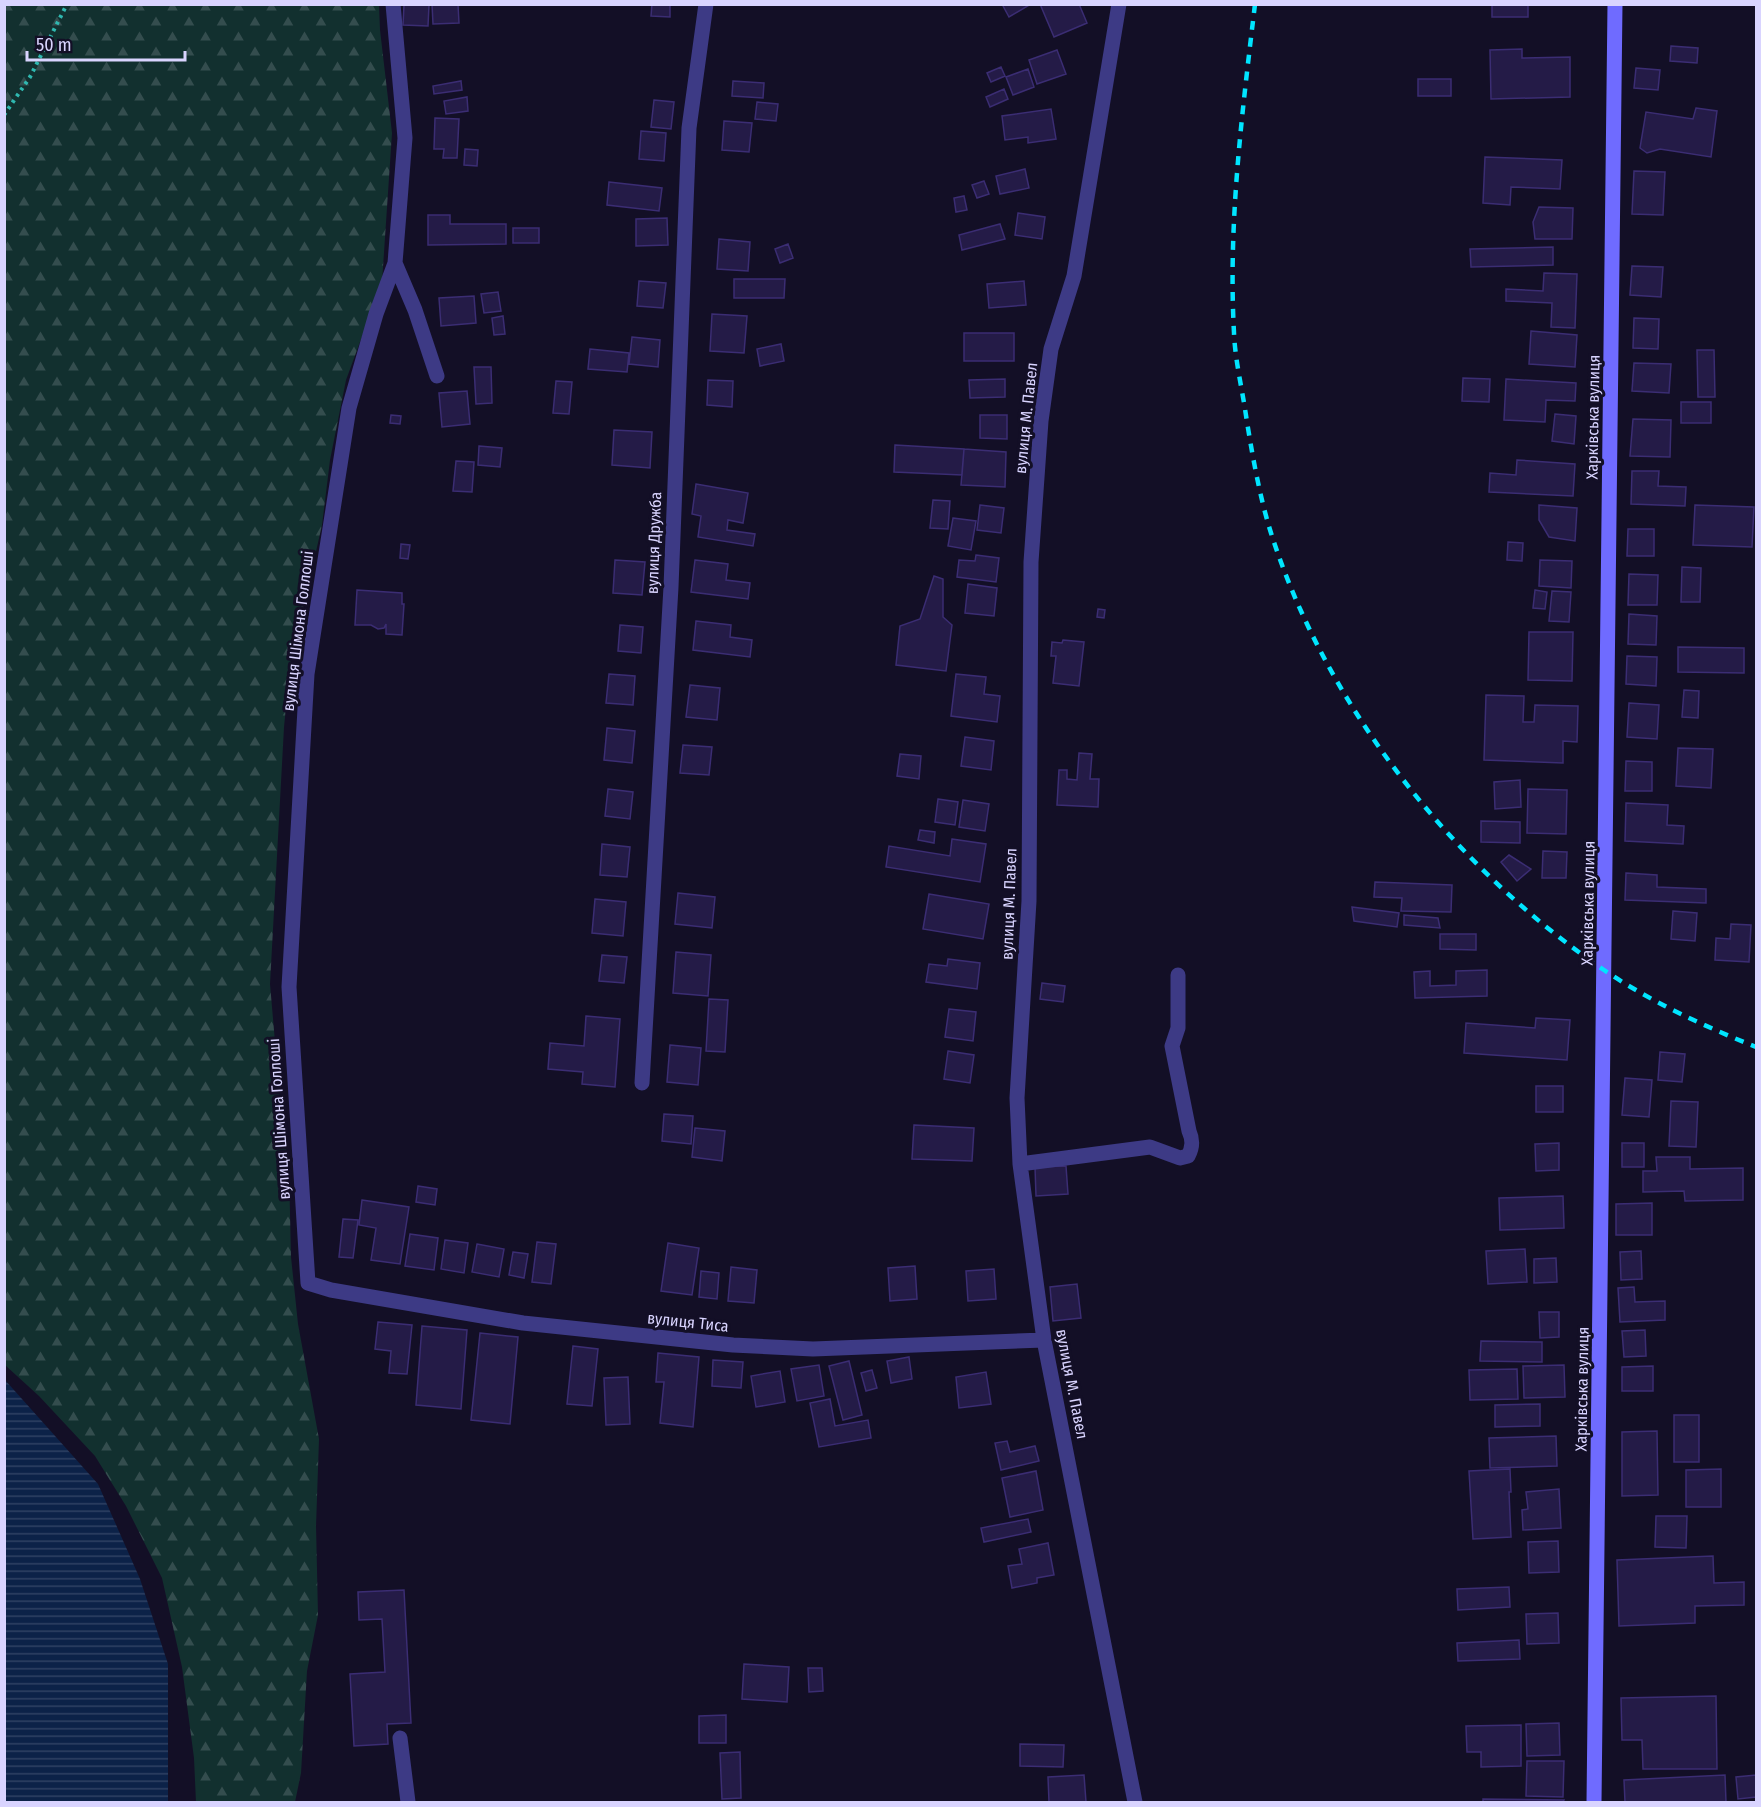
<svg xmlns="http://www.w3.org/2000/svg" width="1761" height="1807" viewBox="0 0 1761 1807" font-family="'Fira Sans Condensed',sans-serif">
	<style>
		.forest { fill: url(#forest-firs) }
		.water { fill: url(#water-rules) }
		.building { fill: #241b47; stroke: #3b2d73; stroke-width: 1.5 }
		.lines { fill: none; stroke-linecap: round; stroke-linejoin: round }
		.path { stroke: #2fb8b0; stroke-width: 4; stroke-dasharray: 3 4.5; stroke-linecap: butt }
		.street { stroke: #3d3a85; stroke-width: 15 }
		.secondary { stroke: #6f6bff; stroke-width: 15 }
		.rail { stroke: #00e5ff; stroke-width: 4.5; stroke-dasharray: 9 8; stroke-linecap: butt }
		.labels { text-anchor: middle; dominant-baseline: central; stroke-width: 6; stroke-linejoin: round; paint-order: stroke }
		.street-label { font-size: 16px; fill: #d9d4ff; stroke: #130f26 }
	</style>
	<defs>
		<pattern id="forest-firs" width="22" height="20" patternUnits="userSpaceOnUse" patternTransform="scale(1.5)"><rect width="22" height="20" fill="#12302f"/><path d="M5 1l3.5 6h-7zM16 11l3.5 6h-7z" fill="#344d4e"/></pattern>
		<pattern id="water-rules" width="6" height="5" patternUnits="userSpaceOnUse" patternTransform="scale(1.5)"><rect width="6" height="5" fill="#0c2248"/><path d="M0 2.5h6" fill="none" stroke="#2f4163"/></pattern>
	</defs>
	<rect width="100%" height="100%" fill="#130f26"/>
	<path class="forest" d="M 4,5 L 379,5 L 380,30 L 392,133 L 382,282 L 346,380 L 330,460 L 322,525 L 290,666 L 284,727 L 270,984 L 281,1112 L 289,1170 L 291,1257 L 298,1324 L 319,1439 L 316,1526 L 318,1615 L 307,1671 L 301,1773 L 295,1802 L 196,1802 L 194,1758 L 182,1667 L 162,1578 L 126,1506 L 95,1456 L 39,1396 L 5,1365 Z"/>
	<path class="water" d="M 5,1380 L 98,1484 L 140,1579 L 168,1664 L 168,1802 L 5,1802 Z"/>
	<path class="building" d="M 432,4 L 458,4 L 459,23 L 433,24 Z
		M 652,4 L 670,4 L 670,17 L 651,16 Z
		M 1002,4 L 1031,4 L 1009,17 Z
		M 1040,4 L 1079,4 L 1087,23 L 1054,37 Z
		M 1492,4 L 1528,4 L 1528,17 L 1492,17 Z
		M 404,5 L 429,5 L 428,26 L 403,25 Z
		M 1671,46 L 1698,48 L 1697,63 L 1670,61 Z
		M 1522,49 L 1522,58 L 1570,57 L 1570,97 L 1491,99 L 1490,50 Z
		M 1057,50 L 1066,74 L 1037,84 L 1029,60 Z
		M 1001,67 L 1005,76 L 991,82 L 987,73 Z
		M 1636,68 L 1660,70 L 1658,90 L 1634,88 Z
		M 1028,69 L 1034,87 L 1013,95 L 1006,77 Z
		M 1418,79 L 1451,79 L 1451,96 L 1418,96 Z
		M 461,81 L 462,90 L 434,94 L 433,86 Z
		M 733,81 L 764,83 L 763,98 L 732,96 Z
		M 1004,89 L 1008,99 L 990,107 L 986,97 Z
		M 467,97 L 468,111 L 446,114 L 444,101 Z
		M 654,100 L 674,102 L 671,129 L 651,127 Z
		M 757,102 L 778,104 L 776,121 L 755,119 Z
		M 1696,108 L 1717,111 L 1711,157 L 1660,149 L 1647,153 L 1640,148 L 1646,112 L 1693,119 Z
		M 1051,109 L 1056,139 L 1028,143 L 1028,137 L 1005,140 L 1002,116 Z
		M 435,118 L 459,119 L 457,158 L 443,158 L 444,149 L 434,149 Z
		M 724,121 L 752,123 L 749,152 L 722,150 Z
		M 641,131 L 666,133 L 664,161 L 639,159 Z
		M 465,149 L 478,150 L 477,166 L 464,165 Z
		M 1485,157 L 1562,160 L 1560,189 L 1511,187 L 1510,205 L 1483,203 Z
		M 1025,169 L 1029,188 L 1000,194 L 996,176 Z
		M 1634,171 L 1665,172 L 1663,215 L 1632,214 Z
		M 984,181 L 989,194 L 977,198 L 972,185 Z
		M 609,182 L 662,188 L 659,211 L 607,205 Z
		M 964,196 L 967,210 L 956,212 L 954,198 Z
		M 1539,207 L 1573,208 L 1572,239 L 1535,239 L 1533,222 Z
		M 1018,213 L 1045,217 L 1042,239 L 1015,235 Z
		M 428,215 L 450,215 L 450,224 L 506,224 L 506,244 L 428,245 Z
		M 667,218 L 668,245 L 636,246 L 636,219 Z
		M 1000,224 L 1005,239 L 962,250 L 959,235 Z
		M 513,228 L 539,228 L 539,243 L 513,243 Z
		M 719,239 L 750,242 L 748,271 L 717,269 Z
		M 788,244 L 793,258 L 780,263 L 775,249 Z
		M 1553,247 L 1553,265 L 1471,267 L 1470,249 Z
		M 1632,266 L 1663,267 L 1661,297 L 1630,295 Z
		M 1544,273 L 1577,274 L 1575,328 L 1551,327 L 1552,303 L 1506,301 L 1506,289 L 1543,291 Z
		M 734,279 L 785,279 L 784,298 L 734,298 Z
		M 639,281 L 666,283 L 663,308 L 637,306 Z
		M 1024,281 L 1026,305 L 989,308 L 987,284 Z
		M 498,292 L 501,311 L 484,313 L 481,294 Z
		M 474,296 L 476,323 L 441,326 L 439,298 Z
		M 712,314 L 747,316 L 744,353 L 710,351 Z
		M 503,316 L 505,334 L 494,335 L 492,318 Z
		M 1634,318 L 1659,319 L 1658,349 L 1633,348 Z
		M 1531,331 L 1577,335 L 1575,367 L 1529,364 Z
		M 964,333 L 1014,333 L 1014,361 L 964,361 Z
		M 632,337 L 660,340 L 658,367 L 629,364 Z
		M 781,344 L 784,361 L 760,366 L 757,349 Z
		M 590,349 L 629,353 L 627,372 L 588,369 Z
		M 1697,350 L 1714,350 L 1715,397 L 1698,397 Z
		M 1634,363 L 1671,364 L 1669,393 L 1632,391 Z
		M 474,367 L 491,367 L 492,403 L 476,404 Z
		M 1463,378 L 1490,379 L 1489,402 L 1462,401 Z
		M 1005,379 L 1005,397 L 970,398 L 969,380 Z
		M 1506,379 L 1576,383 L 1575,401 L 1546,400 L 1545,422 L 1504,420 Z
		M 708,380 L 733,381 L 732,407 L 707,405 Z
		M 556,381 L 572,382 L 569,414 L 553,413 Z
		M 467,391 L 470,424 L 442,427 L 439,393 Z
		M 1681,402 L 1711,402 L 1711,423 L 1681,423 Z
		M 1555,414 L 1576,416 L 1574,444 L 1552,441 Z
		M 391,415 L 401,416 L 400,424 L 390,423 Z
		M 980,415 L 1007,415 L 1007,439 L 980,438 Z
		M 1633,419 L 1671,420 L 1670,457 L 1630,456 Z
		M 614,430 L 652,432 L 650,468 L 612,465 Z
		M 895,445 L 964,449 L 962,475 L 894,472 Z
		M 479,446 L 502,448 L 500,467 L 478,465 Z
		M 964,449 L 1006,452 L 1005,487 L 961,485 Z
		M 1517,460 L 1575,464 L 1573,496 L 1489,492 L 1490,473 L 1516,475 Z
		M 456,461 L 474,462 L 472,492 L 453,491 Z
		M 1632,471 L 1659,471 L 1658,486 L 1686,487 L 1685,506 L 1631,504 Z
		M 696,484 L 748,493 L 743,523 L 728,520 L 727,530 L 755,534 L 753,546 L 698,537 L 701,516 L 692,514 Z
		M 933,500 L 950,501 L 948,529 L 930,528 Z
		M 980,505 L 1004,508 L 1001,533 L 977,530 Z
		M 1539,505 L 1577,508 L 1575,541 L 1549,537 L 1539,520 Z
		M 1695,505 L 1754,507 L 1752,547 L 1693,545 Z
		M 953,518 L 976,521 L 971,550 L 948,546 Z
		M 1628,529 L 1654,529 L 1654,556 L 1627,556 Z
		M 1508,542 L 1523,543 L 1522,561 L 1507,560 Z
		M 401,544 L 410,545 L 408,559 L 400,558 Z
		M 976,555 L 999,558 L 996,582 L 957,577 L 959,560 L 975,561 Z
		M 615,560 L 645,562 L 642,595 L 613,593 Z
		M 695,560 L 728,564 L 726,580 L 750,583 L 748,599 L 691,592 Z
		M 1540,560 L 1572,561 L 1571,588 L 1539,586 Z
		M 1682,567 L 1701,568 L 1700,602 L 1681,602 Z
		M 1629,574 L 1658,575 L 1657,605 L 1628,605 Z
		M 934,576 L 943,579 L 943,617 L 952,625 L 946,671 L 896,665 L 900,626 L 920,619 Z
		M 968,584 L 997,588 L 994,616 L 965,613 Z
		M 357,590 L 402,593 L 402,604 L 404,604 L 402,635 L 386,634 L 386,624 L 384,628 L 378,629 L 371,625 L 355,625 Z
		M 1535,590 L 1547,592 L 1545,609 L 1533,608 Z
		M 1552,591 L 1571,592 L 1569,622 L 1549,621 Z
		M 1098,609 L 1105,610 L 1104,618 L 1097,617 Z
		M 1629,614 L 1657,616 L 1656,645 L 1628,644 Z
		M 696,621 L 731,625 L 730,637 L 752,640 L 750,657 L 693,650 Z
		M 620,625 L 643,627 L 641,653 L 618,651 Z
		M 1529,632 L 1573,632 L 1572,681 L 1528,680 Z
		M 1063,640 L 1084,642 L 1079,686 L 1053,683 L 1056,656 L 1051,656 L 1052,642 L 1062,643 Z
		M 1678,647 L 1744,648 L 1744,673 L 1678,672 Z
		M 1627,656 L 1657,657 L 1656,686 L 1626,684 Z
		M 609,674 L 635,676 L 633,705 L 606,703 Z
		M 956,674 L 986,677 L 984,694 L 1000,696 L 997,722 L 951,716 Z
		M 690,685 L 720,688 L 717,720 L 686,717 Z
		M 1684,690 L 1699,691 L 1698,718 L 1682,717 Z
		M 1486,695 L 1524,696 L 1523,722 L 1534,722 L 1535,705 L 1578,706 L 1577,742 L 1563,741 L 1563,763 L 1484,760 Z
		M 1629,703 L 1659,705 L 1657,739 L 1627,737 Z
		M 607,728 L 635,731 L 632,763 L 604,760 Z
		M 965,737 L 994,741 L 991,770 L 961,766 Z
		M 683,745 L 712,747 L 709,775 L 680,773 Z
		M 1678,748 L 1713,749 L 1711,788 L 1676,786 Z
		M 1079,753 L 1092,754 L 1090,779 L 1099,779 L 1098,807 L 1057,805 L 1059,770 L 1067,770 L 1067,779 L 1077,780 Z
		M 900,754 L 921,756 L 919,779 L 897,776 Z
		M 1626,761 L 1652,762 L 1652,791 L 1625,791 Z
		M 1520,780 L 1521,807 L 1495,809 L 1494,782 Z
		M 608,789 L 633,792 L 630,819 L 605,816 Z
		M 1528,789 L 1567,790 L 1566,834 L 1527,833 Z
		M 938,799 L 958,802 L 955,825 L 935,822 Z
		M 963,800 L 989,804 L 985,831 L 959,827 Z
		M 1626,803 L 1668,805 L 1667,825 L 1684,826 L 1683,844 L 1625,841 Z
		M 1481,821 L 1520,822 L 1520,843 L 1481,842 Z
		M 920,830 L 935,832 L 934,843 L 918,840 Z
		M 952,839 L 986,844 L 980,882 L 886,867 L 889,846 L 950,856 Z
		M 602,844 L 630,847 L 627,877 L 600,875 Z
		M 1543,851 L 1567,852 L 1566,878 L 1542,878 Z
		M 1509,855 L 1531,869 L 1517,881 L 1501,862 Z
		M 1626,873 L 1657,875 L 1657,887 L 1706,889 L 1706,903 L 1625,900 Z
		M 1375,882 L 1452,885 L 1451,912 L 1401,911 L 1402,898 L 1374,897 Z
		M 678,893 L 715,897 L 712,928 L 675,924 Z
		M 929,894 L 989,904 L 983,939 L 923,929 Z
		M 595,899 L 626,902 L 623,936 L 592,933 Z
		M 1352,907 L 1399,913 L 1397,927 L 1354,921 Z
		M 1673,911 L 1697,913 L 1695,941 L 1671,939 Z
		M 1404,915 L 1438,918 L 1440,928 L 1404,925 Z
		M 1731,924 L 1751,925 L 1749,962 L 1715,960 L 1716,938 L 1730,939 Z
		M 1440,934 L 1476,934 L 1476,950 L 1440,949 Z
		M 676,952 L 711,955 L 708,996 L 673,993 Z
		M 602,955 L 627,957 L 624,983 L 599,981 Z
		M 948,959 L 980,963 L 977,989 L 926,982 L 929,964 L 947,966 Z
		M 1487,970 L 1487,996 L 1415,998 L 1414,972 L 1430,971 L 1430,986 L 1456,985 L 1456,971 Z
		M 1042,983 L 1065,986 L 1063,1002 L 1040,999 Z
		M 709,999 L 728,1000 L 725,1052 L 706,1051 Z
		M 949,1009 L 976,1012 L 973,1041 L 945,1037 Z
		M 586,1016 L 620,1019 L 615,1087 L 582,1084 L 583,1072 L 548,1069 L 550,1043 L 584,1046 Z
		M 1536,1018 L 1570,1020 L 1567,1060 L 1464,1053 L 1466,1023 L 1535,1028 Z
		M 670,1045 L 701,1048 L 698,1085 L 667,1082 Z
		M 948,1051 L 974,1055 L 970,1083 L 944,1079 Z
		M 1660,1052 L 1685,1054 L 1682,1082 L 1658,1080 Z
		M 1625,1078 L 1652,1080 L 1649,1117 L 1622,1115 Z
		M 1536,1086 L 1563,1086 L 1563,1112 L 1536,1112 Z
		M 1671,1101 L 1698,1102 L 1696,1147 L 1669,1146 Z
		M 664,1114 L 693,1116 L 691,1144 L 662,1141 Z
		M 914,1125 L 974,1128 L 972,1161 L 912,1159 Z
		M 695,1128 L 725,1131 L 722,1161 L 692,1157 Z
		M 1559,1143 L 1559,1170 L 1536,1171 L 1535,1144 Z
		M 1622,1143 L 1644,1143 L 1644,1167 L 1622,1167 Z
		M 1656,1157 L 1690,1157 L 1690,1169 L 1743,1168 L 1743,1200 L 1685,1201 L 1684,1191 L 1643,1192 L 1643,1171 L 1657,1171 Z
		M 1066,1166 L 1068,1194 L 1036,1196 L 1035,1167 Z
		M 418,1186 L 437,1189 L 435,1205 L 416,1202 Z
		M 1563,1196 L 1564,1228 L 1500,1230 L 1499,1198 Z
		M 362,1200 L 409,1207 L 400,1264 L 371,1260 L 376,1228 L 359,1225 Z
		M 1652,1203 L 1652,1235 L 1616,1235 L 1616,1204 Z
		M 343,1219 L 358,1220 L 353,1258 L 339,1257 Z
		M 410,1234 L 438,1238 L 434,1270 L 405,1266 Z
		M 445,1240 L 468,1243 L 464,1273 L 441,1269 Z
		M 537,1242 L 556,1244 L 551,1284 L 532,1282 Z
		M 668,1243 L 699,1248 L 692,1295 L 661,1291 Z
		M 477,1244 L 504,1249 L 499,1277 L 472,1272 Z
		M 1525,1249 L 1527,1282 L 1488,1284 L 1486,1251 Z
		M 1641,1251 L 1642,1279 L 1621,1280 L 1620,1252 Z
		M 513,1252 L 528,1254 L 524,1278 L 509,1275 Z
		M 1556,1258 L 1557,1282 L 1534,1283 L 1534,1259 Z
		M 915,1266 L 917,1299 L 890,1301 L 888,1268 Z
		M 731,1267 L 757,1270 L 754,1303 L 728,1301 Z
		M 994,1269 L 996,1299 L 968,1301 L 966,1271 Z
		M 701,1271 L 719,1273 L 717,1299 L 699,1297 Z
		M 1077,1284 L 1081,1318 L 1053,1321 L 1050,1287 Z
		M 1634,1287 L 1635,1302 L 1665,1301 L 1665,1320 L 1620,1322 L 1618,1288 Z
		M 1539,1312 L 1559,1312 L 1559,1337 L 1540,1338 Z
		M 378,1322 L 412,1325 L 407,1374 L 389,1373 L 391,1351 L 375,1349 Z
		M 422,1326 L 467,1330 L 461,1409 L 416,1405 Z
		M 1645,1330 L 1646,1356 L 1624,1357 L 1622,1331 Z
		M 480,1333 L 518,1337 L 510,1424 L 471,1420 Z
		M 1481,1341 L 1542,1342 L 1542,1362 L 1480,1361 Z
		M 573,1346 L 598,1349 L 592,1406 L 567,1404 Z
		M 658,1353 L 699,1357 L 693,1427 L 660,1423 L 664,1382 L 656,1382 Z
		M 909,1357 L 912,1379 L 891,1383 L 887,1361 Z
		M 713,1360 L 743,1362 L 741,1388 L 712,1386 Z
		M 849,1361 L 862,1415 L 843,1420 L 829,1366 Z
		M 819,1365 L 824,1396 L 797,1401 L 791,1369 Z
		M 1564,1365 L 1565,1397 L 1524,1398 L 1523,1366 Z
		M 1653,1366 L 1653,1391 L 1622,1391 L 1622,1367 Z
		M 1517,1369 L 1518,1399 L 1470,1400 L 1469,1370 Z
		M 872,1370 L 877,1388 L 866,1391 L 861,1373 Z
		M 780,1371 L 785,1402 L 756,1407 L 751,1376 Z
		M 986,1372 L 991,1404 L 959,1408 L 956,1377 Z
		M 628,1377 L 630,1424 L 606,1425 L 604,1378 Z
		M 830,1399 L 835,1426 L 868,1420 L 871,1438 L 819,1447 L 810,1403 Z
		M 1540,1404 L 1540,1426 L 1495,1427 L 1495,1405 Z
		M 1674,1415 L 1699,1415 L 1699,1462 L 1674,1462 Z
		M 1657,1431 L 1658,1495 L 1622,1496 L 1622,1432 Z
		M 1556,1436 L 1557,1466 L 1490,1468 L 1489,1438 Z
		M 1007,1441 L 1010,1452 L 1035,1446 L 1039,1461 L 1001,1470 L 995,1443 Z
		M 1510,1469 L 1511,1492 L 1509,1492 L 1511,1537 L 1473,1539 L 1469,1471 Z
		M 1721,1469 L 1721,1507 L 1686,1507 L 1686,1470 Z
		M 1036,1471 L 1043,1510 L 1010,1517 L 1002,1478 Z
		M 1559,1489 L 1561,1528 L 1523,1530 L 1522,1510 L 1528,1509 L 1526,1492 Z
		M 1656,1516 L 1687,1516 L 1686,1548 L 1655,1547 Z
		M 1028,1519 L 1031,1532 L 984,1542 L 981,1528 Z
		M 1558,1541 L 1559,1572 L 1529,1573 L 1528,1542 Z
		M 1048,1543 L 1054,1575 L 1037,1578 L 1037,1583 L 1012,1588 L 1008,1566 L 1022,1564 L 1019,1549 Z
		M 1713,1556 L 1714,1583 L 1744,1582 L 1744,1605 L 1695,1606 L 1695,1623 L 1619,1626 L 1617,1560 Z
		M 1509,1587 L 1510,1607 L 1458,1610 L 1457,1589 Z
		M 404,1590 L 411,1723 L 387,1724 L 388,1744 L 354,1746 L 350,1674 L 385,1672 L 382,1619 L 359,1620 L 358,1592 Z
		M 1558,1613 L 1559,1643 L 1527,1644 L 1526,1614 Z
		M 1519,1640 L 1520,1659 L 1458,1661 L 1457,1643 Z
		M 744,1664 L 789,1667 L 787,1702 L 742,1699 Z
		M 808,1668 L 822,1668 L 823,1691 L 809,1692 Z
		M 1716,1696 L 1717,1769 L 1643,1769 L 1642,1740 L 1622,1740 L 1621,1698 Z
		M 726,1715 L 726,1743 L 699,1743 L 699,1716 Z
		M 1559,1723 L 1560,1755 L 1527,1756 L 1526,1724 Z
		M 1521,1725 L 1521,1766 L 1481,1767 L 1481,1752 L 1467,1752 L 1466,1726 Z
		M 1020,1744 L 1064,1745 L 1063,1767 L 1020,1766 Z
		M 740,1752 L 741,1798 L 722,1799 L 720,1753 Z
		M 1527,1761 L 1564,1761 L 1563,1797 L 1526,1796 Z
		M 1084,1775 L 1086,1802 L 1049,1802 L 1048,1777 Z
		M 1725,1775 L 1726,1802 L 1625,1802 L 1624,1780 Z
		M 1756,1775 L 1756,1797 L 1738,1799 L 1736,1777 Z
		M 1483,1799 L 1564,1800 L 1563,1802 L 1483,1802 Z"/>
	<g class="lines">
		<path class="path" d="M 4,115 L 30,77 L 67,4"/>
		<path class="street" d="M 393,4 L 405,138 L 395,263 L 376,314 L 349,408 L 307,674 L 289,987 L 308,1283 L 331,1290 L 523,1323 L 733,1345 L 813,1349 L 1044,1340
			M 1119,4 L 1074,276 L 1051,349 L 1041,421 L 1031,562 L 1029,901 L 1017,1098 L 1020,1164 L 1044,1340 L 1135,1802
			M 395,263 L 415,310 L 437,376
			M 642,1083 L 671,587 L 689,128 L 706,4
			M 1020,1164 L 1150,1147 L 1180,1158 L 1188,1156 C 1193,1147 1193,1140 1189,1131 L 1172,1046 L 1178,1028 L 1178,975
			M 400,1738 L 408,1802"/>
		<path class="secondary" d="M 1594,1802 L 1615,4"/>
		<path class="rail" d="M 1255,4 C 1242,114 1228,223 1234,333 C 1235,358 1241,384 1245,409 C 1251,448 1259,495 1271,533 C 1326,706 1454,868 1604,970 C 1651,1002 1704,1026 1756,1047"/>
	</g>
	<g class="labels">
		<g class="street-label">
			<text transform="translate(1593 417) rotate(-89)">Харківська вулиця</text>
			<text transform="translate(1026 418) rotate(-84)">вулиця М. Павел</text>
			<text transform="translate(654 543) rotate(-88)">вулиця Дружба</text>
			<text transform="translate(298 631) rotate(-83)">вулиця Шімона Голлоші</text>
			<text transform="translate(1588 903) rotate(-89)">Харківська вулиця</text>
			<text transform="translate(1009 904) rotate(-88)">вулиця М. Павел</text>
			<text transform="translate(279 1119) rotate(-94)">вулиця Шімона Голлоші</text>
			<text transform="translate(688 1322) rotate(6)">вулиця Тиса</text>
			<text transform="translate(1072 1384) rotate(79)">вулиця М. Павел</text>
			<text transform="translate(1582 1389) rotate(-89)">Харківська вулиця</text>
		</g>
	</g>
	<rect width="1761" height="1807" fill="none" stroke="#d9d4ff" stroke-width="12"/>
	<path d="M27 51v9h158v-9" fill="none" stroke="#d9d4ff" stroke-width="3"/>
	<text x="36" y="51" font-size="18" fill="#d9d4ff" stroke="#130f26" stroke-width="4.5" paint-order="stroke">50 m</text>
</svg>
